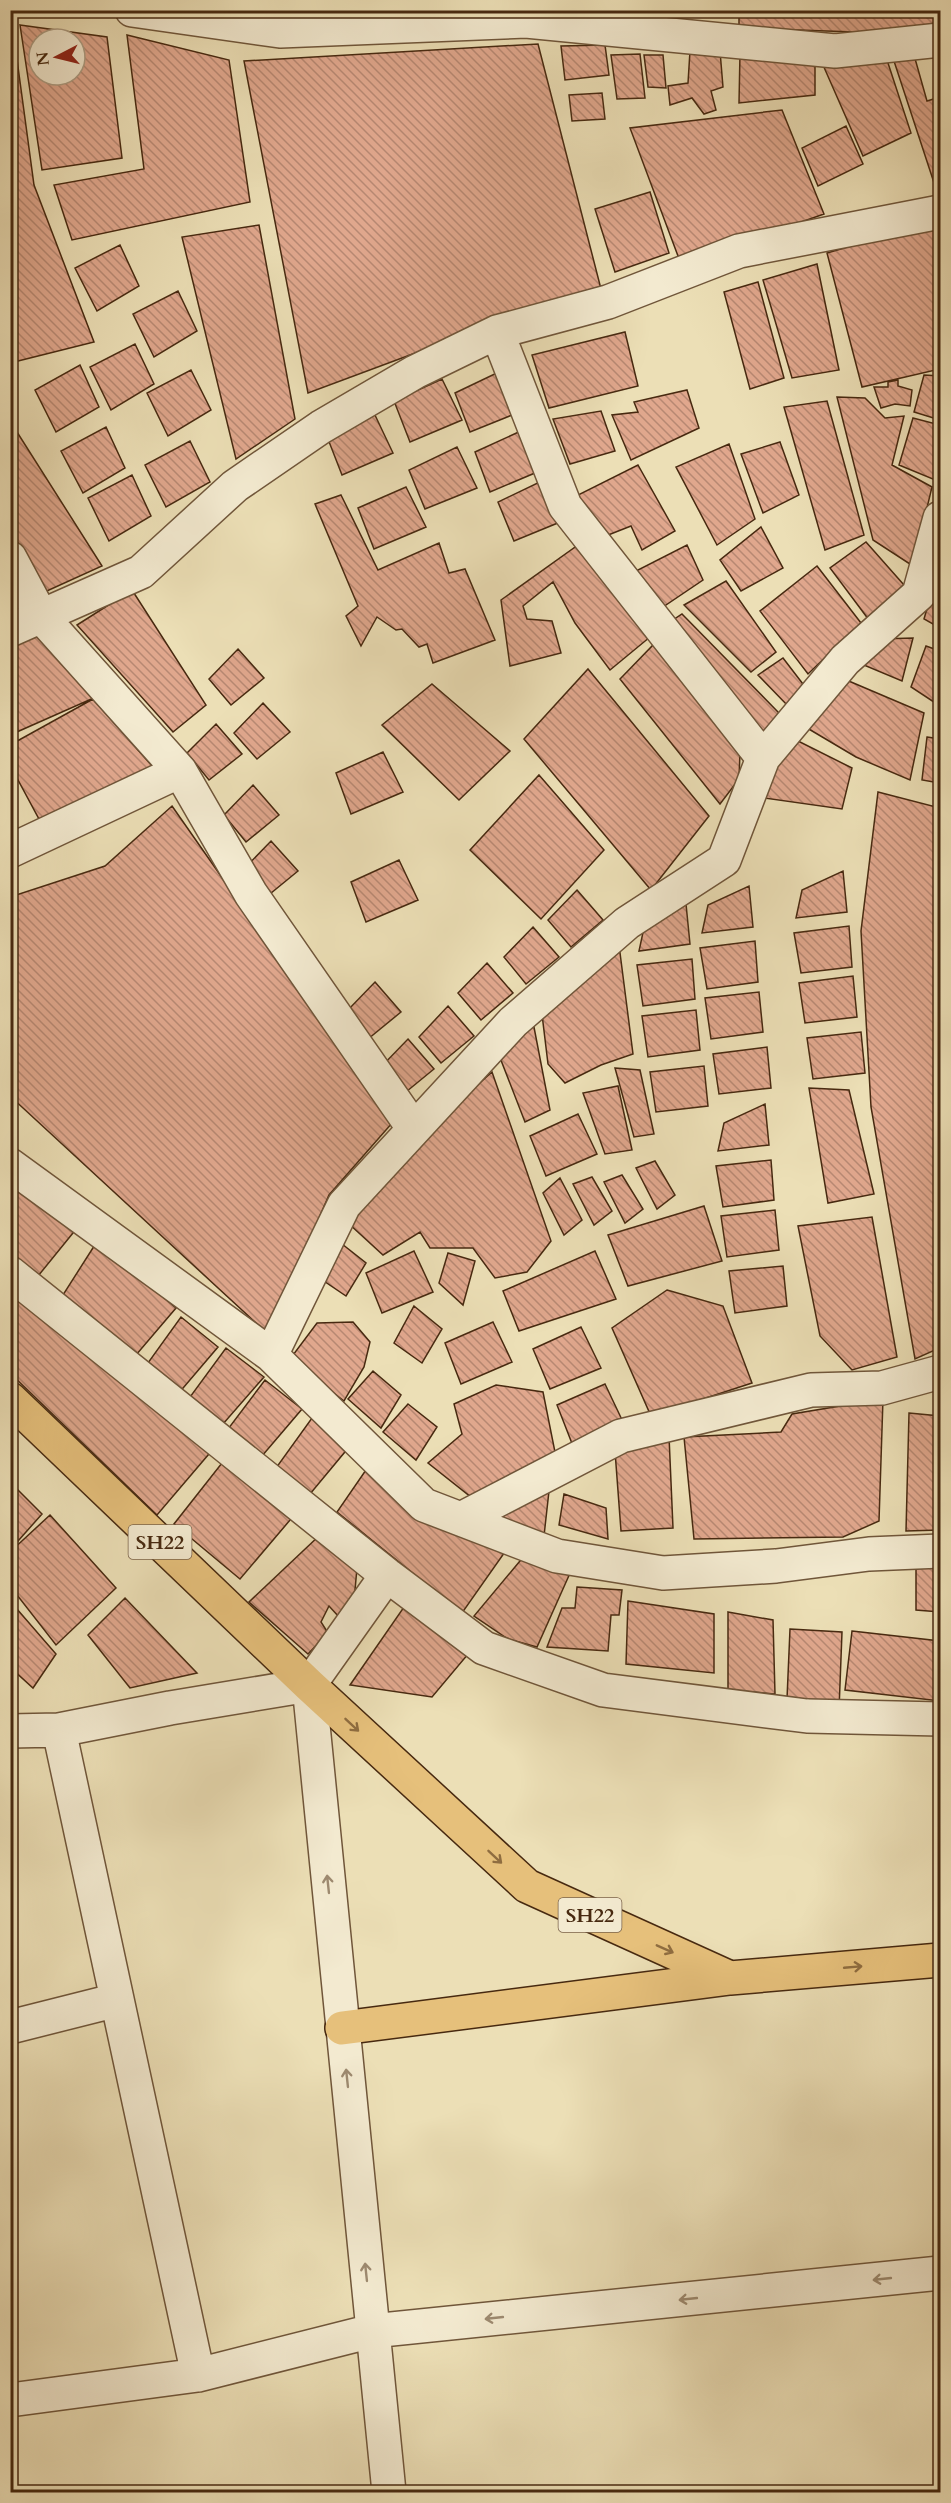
<svg xmlns="http://www.w3.org/2000/svg" width="951" height="2503" viewBox="0 0 951 2503" font-family="Cardo,serif">
	<style>
		.building { fill: url(#building-back-hatch); stroke: #472910; stroke-width: 1.5; fill-rule: evenodd }
		.lines { fill: none; stroke-linecap: round; stroke-linejoin: round }
		.minor-casing { stroke: #70563a; stroke-width: 36 }
		.major-casing { stroke: #472910; stroke-width: 36 }
		.minor { stroke: #f3ead0; stroke-width: 33 }
		.major { stroke: #e6c07b; stroke-width: 33 }
		.oneway { stroke: #8f6d40 }
		.oneway2 { stroke: #9d8a70 }
		.labels { text-anchor: middle; dominant-baseline: central; stroke-width: 4.5; stroke-linejoin: round; paint-order: stroke }
		.shield { fill: #f3ead0; stroke: #7b634a; stroke-width: 1.5 }
		.shield-label { font-size: 20px; font-weight: bold; fill: #472910 }
	</style>
	<defs>
		<pattern id="building-back-hatch" width="6" height="6" patternUnits="userSpaceOnUse" patternTransform="scale(1.5)"><rect width="6" height="6" fill="#e0a78d"/><path d="M-1 5l2 2M0 0l6 6M5-1l2 2" fill="none" stroke="#b78872"/></pattern>
	</defs>
	<rect width="100%" height="100%" fill="#ecdfb6"/>
	<filter id="stains"><feTurbulence type="fractalNoise" baseFrequency=".00333" numOctaves="4"/><feColorMatrix values="0 0 0 0 .2 0 0 0 0 .09 0 0 0 0 .02 0 0 0 .5 -.17"/></filter>
	<radialGradient id="worn" r=".72"><stop offset=".6" stop-color="#630" stop-opacity="0"/><stop offset="1" stop-color="#630" stop-opacity=".3"/></radialGradient>
	<path class="building" d="M 277,10 L 327,10 L 327,18 Z
		M 739,10 L 940,10 L 940,35 L 739,28 Z
		M 20,25 L 107,37 L 122,158 L 42,170 ZM 39,39 L 75,39 L 75,75 L 39,75 Z
		M 10,30 L 13,30 L 34,185 L 94,342 L 10,363 Z
		M 127,35 L 229,60 L 250,202 L 72,240 L 54,185 L 144,169 Z
		M 538,44 L 601,289 L 453,339 L 308,393 L 244,61 Z
		M 605,45 L 609,75 L 565,80 L 561,46 Z
		M 690,51 L 720,51 L 723,87 L 711,91 L 716,110 L 704,114 L 692,98 L 670,105 L 668,86 L 688,83 Z
		M 740,53 L 815,56 L 815,95 L 739,103 Z
		M 640,54 L 645,98 L 617,99 L 611,55 Z
		M 644,55 L 663,55 L 666,88 L 648,87 Z
		M 892,55 L 914,55 L 927,101 L 940,97 L 940,201 Z
		M 887,60 L 911,133 L 863,156 L 823,65 Z
		M 602,93 L 605,119 L 572,121 L 569,95 Z
		M 782,110 L 824,214 L 681,264 L 630,128 Z
		M 846,126 L 863,164 L 818,186 L 802,148 Z
		M 650,192 L 669,253 L 615,272 L 595,209 Z
		M 940,220 L 940,369 L 862,387 L 827,253 Z
		M 259,225 L 295,419 L 236,459 L 182,237 Z
		M 120,245 L 139,286 L 97,311 L 75,268 Z
		M 817,264 L 839,370 L 792,378 L 763,280 Z
		M 758,282 L 784,378 L 750,389 L 724,292 Z
		M 178,291 L 197,331 L 154,357 L 133,314 Z
		M 625,332 L 638,386 L 549,408 L 532,355 Z
		M 135,344 L 154,384 L 111,410 L 90,367 Z
		M 80,365 L 99,407 L 56,432 L 35,390 Z
		M 191,370 L 211,410 L 168,436 L 147,393 Z
		M 503,370 L 522,411 L 470,432 L 455,393 Z
		M 924,375 L 940,376 L 940,420 L 914,412 Z
		M 442,379 L 462,420 L 410,442 L 394,401 Z
		M 898,380 L 898,386 L 912,390 L 910,406 L 895,404 L 881,408 L 874,387 L 888,387 L 888,382 Z
		M 687,390 L 699,428 L 631,460 L 612,415 L 638,412 L 634,402 Z
		M 837,397 L 865,398 L 885,418 L 904,416 L 892,465 L 932,487 L 913,566 L 873,540 Z
		M 827,401 L 864,535 L 825,550 L 784,407 Z
		M 601,411 L 615,451 L 570,464 L 553,419 Z
		M 374,413 L 393,453 L 342,475 L 326,434 Z
		M 913,418 L 940,425 L 940,482 L 899,465 Z
		M 10,421 L 102,566 L 38,595 L 10,547 Z
		M 106,427 L 125,468 L 83,493 L 61,451 Z
		M 523,430 L 542,470 L 490,492 L 475,452 Z
		M 190,441 L 210,482 L 166,507 L 145,465 Z
		M 780,442 L 799,495 L 763,513 L 741,454 Z
		M 729,444 L 755,519 L 717,545 L 676,467 Z
		M 457,447 L 477,488 L 425,509 L 409,470 Z
		M 638,465 L 675,531 L 642,550 L 631,526 L 598,539 L 578,495 Z
		M 132,475 L 151,516 L 109,541 L 88,498 Z
		M 546,479 L 565,520 L 514,541 L 498,502 Z
		M 406,487 L 426,527 L 374,549 L 358,508 Z
		M 341,495 L 378,570 L 439,543 L 449,573 L 465,569 L 495,640 L 433,663 L 427,644 L 419,647 L 402,629 L 396,630 L 377,617 L 361,646 L 346,616 L 358,606 L 315,504 Z
		M 761,527 L 783,568 L 741,591 L 720,560 Z
		M 866,542 L 904,585 L 869,620 L 830,568 Z
		M 578,545 L 650,637 L 610,670 L 575,623 L 553,582 L 523,606 L 527,619 L 552,621 L 561,653 L 510,666 L 501,600 Z
		M 687,545 L 703,580 L 660,609 L 634,572 Z
		M 940,564 L 940,628 L 924,619 Z
		M 817,566 L 861,623 L 808,674 L 760,611 Z
		M 726,581 L 776,652 L 751,672 L 684,605 Z
		M 132,590 L 206,705 L 173,732 L 77,625 Z
		M 682,614 L 779,713 L 762,737 L 667,624 Z
		M 36,628 L 96,697 L 10,735 L 10,642 Z
		M 913,638 L 902,681 L 859,663 L 879,639 Z
		M 655,643 L 740,752 L 739,779 L 720,804 L 620,679 Z
		M 926,646 L 940,651 L 940,706 L 911,687 Z
		M 238,649 L 264,678 L 231,705 L 209,679 Z
		M 783,658 L 806,688 L 788,706 L 758,675 Z
		M 588,669 L 709,816 L 651,890 L 524,739 Z
		M 844,679 L 924,713 L 910,780 L 856,757 L 802,725 Z
		M 432,684 L 510,751 L 459,800 L 382,725 Z
		M 93,699 L 153,767 L 39,819 L 10,765 L 10,745 Z
		M 263,703 L 290,732 L 257,759 L 234,733 Z
		M 216,724 L 242,754 L 209,780 L 187,753 Z
		M 790,737 L 852,768 L 842,809 L 764,798 Z
		M 927,737 L 940,739 L 940,783 L 922,780 Z
		M 383,752 L 403,792 L 351,814 L 336,773 Z
		M 539,775 L 604,850 L 541,919 L 470,850 Z
		M 253,785 L 279,815 L 246,842 L 224,815 Z
		M 878,792 L 940,808 L 940,1351 L 937,1349 L 915,1359 L 871,1107 L 861,931 Z
		M 172,806 L 393,1122 L 329,1195 L 269,1335 L 10,1096 L 10,897 L 105,866 Z
		M 271,841 L 298,871 L 265,898 L 242,871 Z
		M 399,860 L 418,900 L 366,922 L 351,882 Z
		M 843,871 L 847,912 L 796,918 L 802,890 Z
		M 749,886 L 753,927 L 702,933 L 708,905 Z
		M 577,890 L 603,920 L 571,947 L 548,920 Z
		M 686,904 L 690,944 L 639,951 L 645,923 Z
		M 849,926 L 852,967 L 801,973 L 794,933 Z
		M 533,927 L 559,957 L 526,984 L 504,957 Z
		M 755,941 L 758,982 L 707,989 L 700,948 Z
		M 619,945 L 633,1054 L 601,1065 L 565,1083 L 548,1064 L 541,1006 Z
		M 692,959 L 695,999 L 643,1006 L 637,965 Z
		M 487,963 L 513,993 L 481,1020 L 458,993 Z
		M 853,976 L 857,1017 L 805,1023 L 799,983 Z
		M 375,982 L 401,1012 L 368,1039 L 346,1012 Z
		M 759,992 L 763,1032 L 711,1039 L 705,998 Z
		M 448,1006 L 474,1036 L 441,1063 L 419,1037 Z
		M 696,1010 L 700,1050 L 648,1057 L 642,1016 Z
		M 533,1022 L 550,1110 L 525,1122 L 497,1050 Z
		M 861,1032 L 865,1073 L 813,1079 L 807,1038 Z
		M 408,1039 L 434,1069 L 401,1096 L 379,1069 Z
		M 767,1047 L 771,1088 L 719,1094 L 713,1054 Z
		M 704,1066 L 708,1106 L 656,1112 L 650,1072 Z
		M 615,1068 L 640,1070 L 654,1134 L 634,1137 Z
		M 492,1072 L 551,1241 L 527,1272 L 495,1278 L 473,1248 L 430,1248 L 420,1232 L 383,1255 L 348,1223 L 412,1143 Z
		M 618,1086 L 632,1150 L 605,1154 L 583,1093 Z
		M 809,1088 L 849,1090 L 874,1194 L 828,1203 Z
		M 765,1104 L 769,1145 L 718,1151 L 724,1123 Z
		M 578,1114 L 597,1154 L 546,1176 L 530,1136 Z
		M 771,1160 L 774,1200 L 723,1207 L 716,1166 Z
		M 655,1161 L 675,1195 L 657,1209 L 636,1168 Z
		M 10,1168 L 77,1228 L 34,1281 L 10,1258 Z
		M 622,1175 L 643,1209 L 625,1223 L 604,1182 Z
		M 592,1177 L 612,1211 L 594,1225 L 573,1184 Z
		M 560,1178 L 582,1220 L 564,1235 L 543,1193 Z
		M 704,1206 L 722,1261 L 628,1286 L 608,1235 Z
		M 775,1210 L 779,1250 L 727,1257 L 721,1216 Z
		M 872,1217 L 897,1357 L 852,1370 L 820,1336 L 798,1226 Z
		M 98,1240 L 176,1308 L 136,1355 L 61,1298 Z
		M 337,1240 L 366,1263 L 346,1296 L 318,1277 Z
		M 414,1251 L 433,1292 L 382,1313 L 366,1273 Z
		M 595,1251 L 616,1299 L 519,1331 L 503,1291 Z
		M 448,1253 L 475,1261 L 463,1305 L 439,1283 Z
		M 783,1266 L 787,1306 L 735,1313 L 729,1271 Z
		M 10,1288 L 214,1448 L 157,1515 L 10,1373 Z
		M 667,1290 L 723,1306 L 752,1383 L 651,1416 L 612,1328 Z
		M 414,1306 L 442,1329 L 422,1363 L 394,1343 Z
		M 181,1317 L 218,1347 L 178,1394 L 145,1367 Z
		M 353,1322 L 370,1342 L 364,1367 L 344,1401 L 290,1359 L 317,1323 Z
		M 493,1322 L 512,1362 L 461,1384 L 445,1343 Z
		M 581,1327 L 601,1368 L 550,1389 L 533,1349 Z
		M 226,1348 L 264,1377 L 223,1424 L 190,1397 Z
		M 373,1371 L 401,1395 L 381,1428 L 348,1399 Z
		M 265,1380 L 302,1409 L 262,1456 L 228,1429 Z
		M 605,1384 L 624,1424 L 573,1446 L 557,1405 Z
		M 496,1385 L 543,1392 L 555,1452 L 471,1497 L 428,1463 L 462,1434 L 454,1404 Z
		M 883,1399 L 879,1521 L 843,1537 L 694,1539 L 684,1437 L 781,1432 L 792,1414 Z
		M 408,1404 L 437,1427 L 416,1460 L 383,1432 Z
		M 909,1413 L 940,1416 L 940,1530 L 906,1531 Z
		M 312,1418 L 349,1447 L 310,1494 L 276,1468 Z
		M 669,1436 L 673,1528 L 621,1531 L 615,1451 Z
		M 222,1463 L 296,1513 L 240,1579 L 174,1524 Z
		M 368,1467 L 507,1549 L 462,1613 L 337,1512 Z
		M 10,1482 L 42,1514 L 10,1550 Z
		M 549,1491 L 544,1536 L 495,1518 Z
		M 564,1494 L 606,1508 L 608,1539 L 559,1525 Z
		M 50,1515 L 116,1588 L 56,1645 L 10,1586 L 10,1552 Z
		M 321,1534 L 357,1568 L 354,1601 L 340,1618 L 329,1606 L 321,1622 L 328,1633 L 308,1654 L 249,1602 Z
		M 525,1555 L 571,1571 L 537,1647 L 508,1639 L 474,1616 Z
		M 940,1559 L 940,1612 L 916,1610 L 916,1561 Z
		M 577,1587 L 622,1590 L 619,1615 L 611,1615 L 608,1651 L 547,1647 L 562,1608 L 575,1608 Z
		M 125,1598 L 197,1673 L 130,1688 L 88,1635 Z
		M 10,1601 L 56,1654 L 33,1688 L 12,1669 L 10,1671 Z
		M 628,1601 L 714,1614 L 714,1673 L 626,1664 Z
		M 404,1607 L 469,1653 L 432,1697 L 350,1685 Z
		M 728,1612 L 773,1620 L 775,1694 L 728,1690 Z
		M 790,1629 L 842,1632 L 839,1710 L 787,1699 Z
		M 852,1631 L 940,1641 L 940,1701 L 845,1690 Z"/>
	<g class="lines">
		<defs>
			<path id="minor" d="M 132,10 L 280,31 L 526,21 L 835,51 L 940,40
				M 497,332 L 565,506 L 763,758
				M 10,558 L 41,616 L 180,771 L 251,894 L 414,1129
				M 10,630 L 141,572 L 235,486 L 321,427 L 415,372 L 497,332 L 608,302 L 739,251 L 940,212
				M 10,851 L 180,771
				M 10,1165 L 271,1355 L 424,1505 L 557,1556 L 663,1573 L 776,1566 L 869,1554 L 940,1551
				M 10,1273 L 387,1575 L 484,1648 L 603,1690 L 807,1716 L 940,1719
				M 271,1355 L 344,1205 L 513,1022 L 627,923 L 724,860 L 763,758 L 845,660 L 919,594 L 940,518
				M 461,1519 L 621,1436 L 811,1390 L 882,1388 L 940,1372
				M 387,1575 L 309,1685 L 389,2492
				M 59,1730 L 198,2375
				M 10,1731 L 59,1730 L 170,1708 L 309,1685
				M 10,2027 L 117,2000
				M 10,2400 L 198,2375 L 372,2331 L 940,2273"/>
			<path id="major" d="M 10,1399 L 309,1685 L 527,1886 L 730,1978 L 940,1960
				M 342,2028 L 730,1978"/>
		</defs>
		<use href="#minor" class="minor-casing"/>
		<use href="#major" class="major-casing"/>
		<use href="#minor" class="minor"/>
		<use href="#major" class="major"/>
	</g>
	<defs><path id="oneway-shaft" d="M-6 0H5M1.5-3L5.5 0L1.5 3" fill="none" stroke-width="1.6" stroke-linecap="round" stroke-linejoin="round" transform="scale(1.5)"/></defs>
	<g class="oneway">
		<use href="#oneway-shaft" transform="translate(352 1725) rotate(43)"/>
		<use href="#oneway-shaft" transform="translate(495 1857) rotate(43)"/>
		<use href="#oneway-shaft" transform="translate(665 1949) rotate(24)"/>
		<use href="#oneway-shaft" transform="translate(853 1967) rotate(-5)"/>
	</g>
	<g class="oneway2">
		<use href="#oneway-shaft" transform="translate(328 1884) rotate(-96)"/>
		<use href="#oneway-shaft" transform="translate(347 2078) rotate(-96)"/>
		<use href="#oneway-shaft" transform="translate(366 2272) rotate(-96)"/>
		<use href="#oneway-shaft" transform="translate(882 2279) rotate(174)"/>
		<use href="#oneway-shaft" transform="translate(688 2299) rotate(174)"/>
		<use href="#oneway-shaft" transform="translate(494 2318) rotate(174)"/>
	</g>
	<g class="labels">
		<g class="shield">
			<rect x="128.5" y="1525" width="63" height="34" rx="4.5"/>
			<rect x="558.5" y="1898" width="63" height="34" rx="4.5"/>
		</g>
		<g class="shield-label">
			<text x="160" y="1542">SH22</text>
			<text x="590" y="1915">SH22</text>
		</g>
	</g>
	<rect width="951" height="2503" fill="none" stroke="#ecdfb6" stroke-width="36"/>
	<rect x="12" y="12" width="927" height="2479" fill="none" stroke="#472910" stroke-width="3"/>
	<rect x="18" y="18" width="915" height="2467" fill="none" stroke="#472910" stroke-width="1.5"/>
	<g transform="translate(57 57) rotate(263)"><circle r="28" fill="#f3ead0" stroke="#ae9d83" stroke-width="1.5"/>
	<path d="M0-4.5L10 22L0 15L-10 22Z" fill="#8f2418"/>
	<text y="-9" font-size="16" font-weight="bold" text-anchor="middle" fill="#472910">N</text>
	</g>
	<rect width="100%" height="100%" filter="url(#stains)"/>
	<rect width="100%" height="100%" fill="url(#worn)"/>
</svg>
